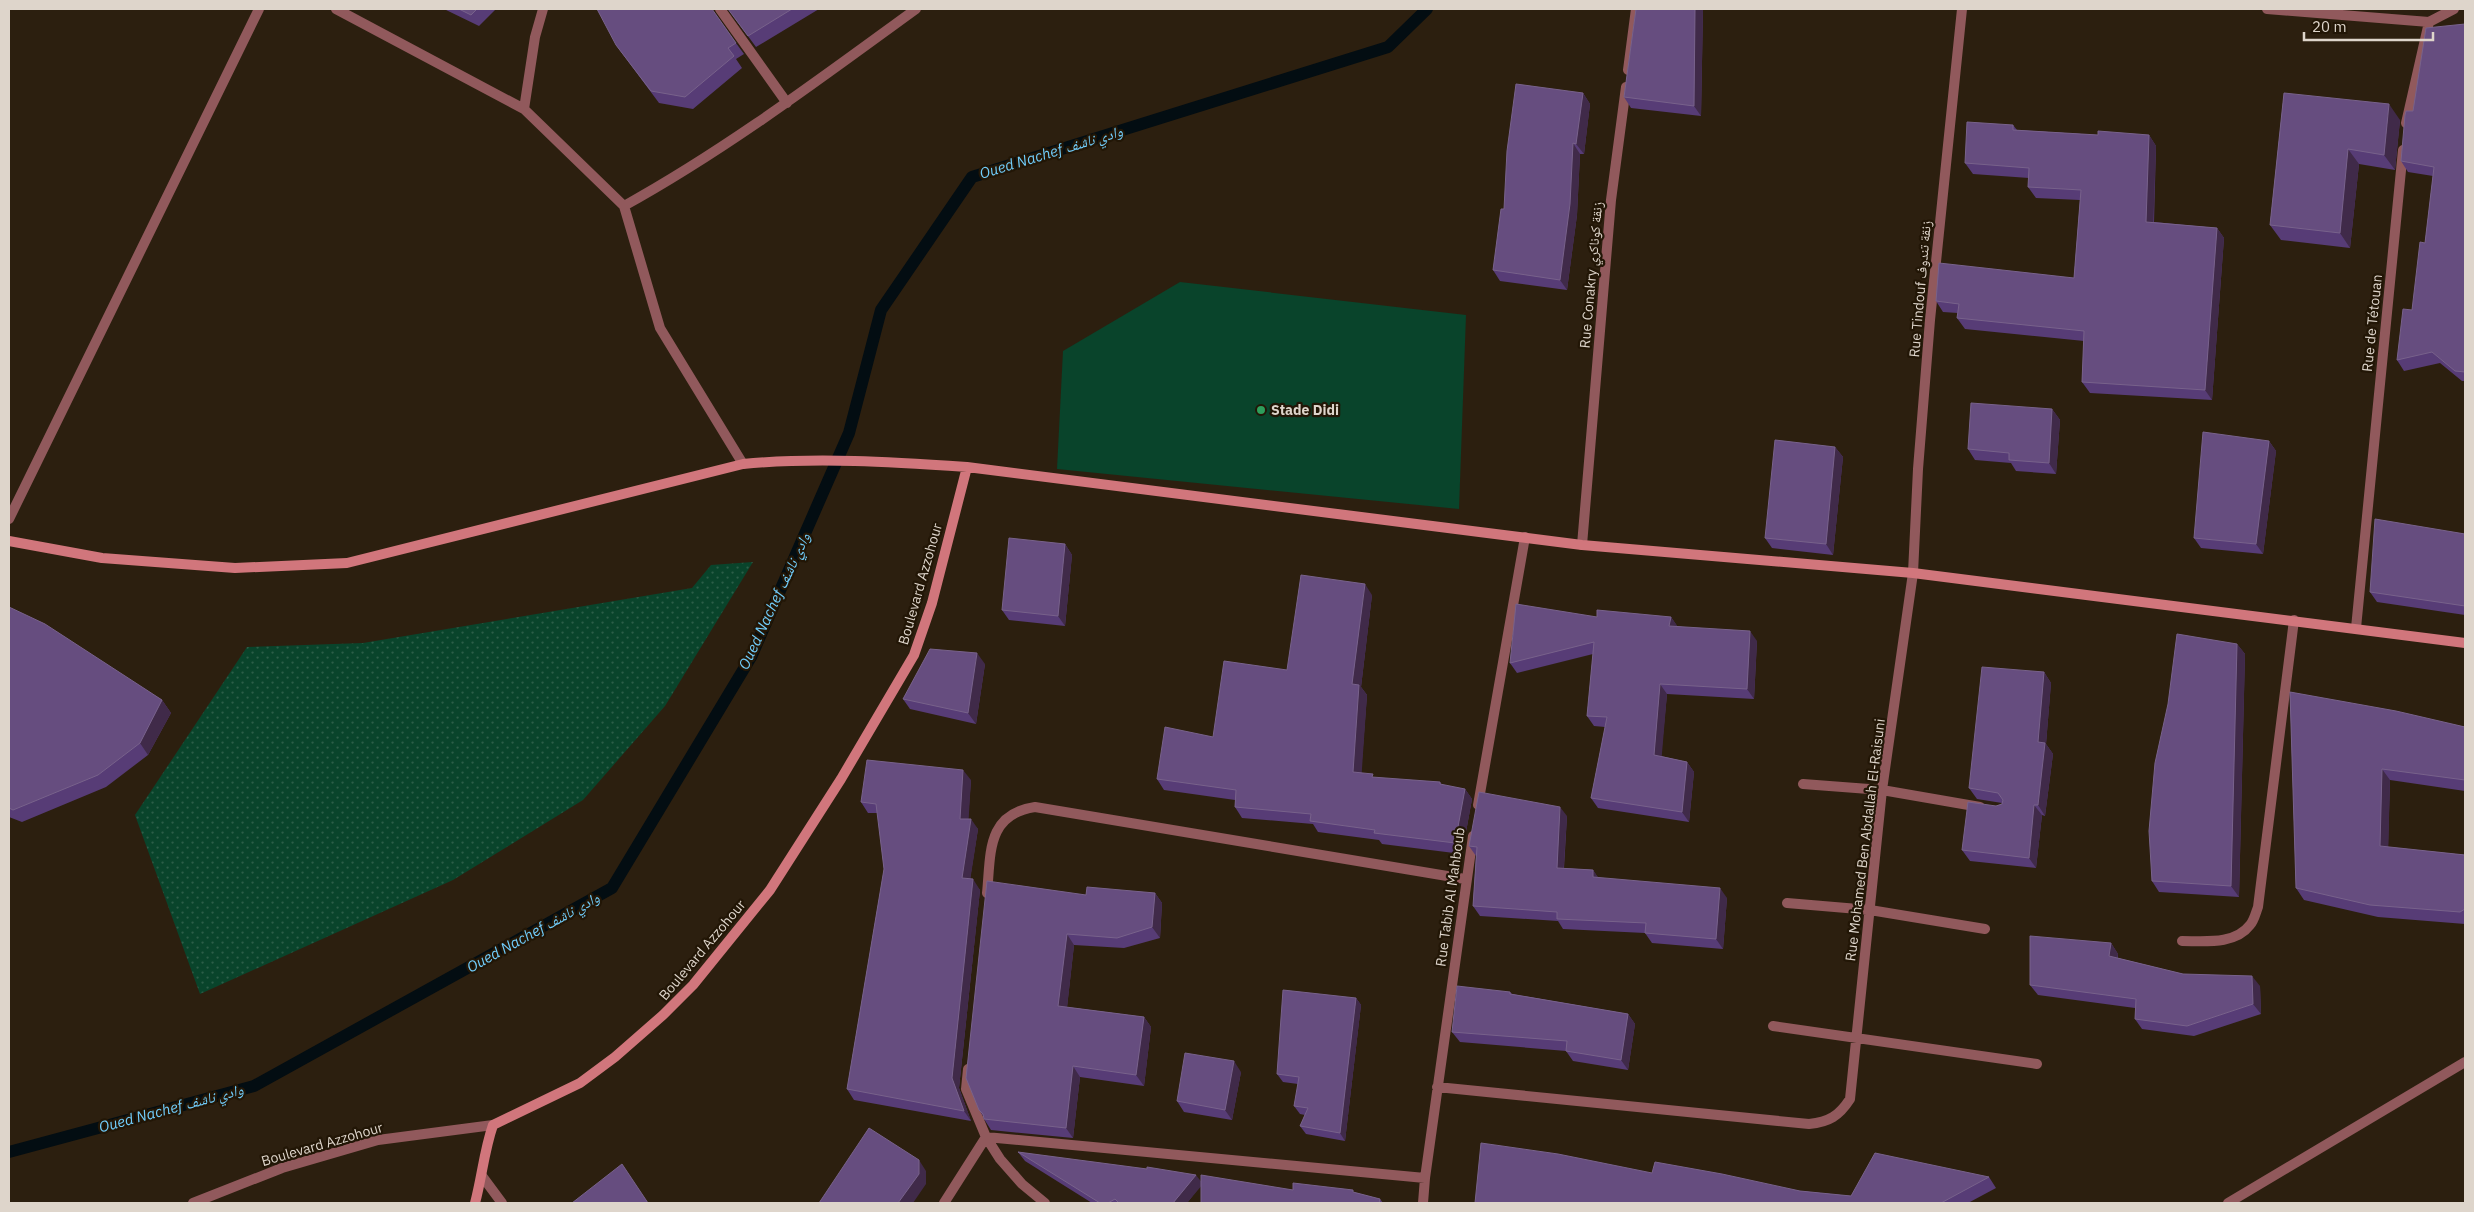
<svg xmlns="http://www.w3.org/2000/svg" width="2474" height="1212" viewBox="0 0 2474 1212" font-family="'IBM Plex Sans','Noto Naskh Arabic',sans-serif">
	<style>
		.park { fill: url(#park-dots) }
		.garden { fill: #09442b }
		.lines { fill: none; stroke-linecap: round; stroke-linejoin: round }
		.stream { stroke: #030d12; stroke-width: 12 }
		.street { stroke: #91595c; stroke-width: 10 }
		.secondary { stroke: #d1767c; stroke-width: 10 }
		.wall { fill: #573c76 }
		.shaded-wall { fill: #402a49 }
		.building { fill: #664d7f; stroke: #78628b }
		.leisure-dot { fill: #2e9e5b; stroke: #221606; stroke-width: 2 }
		.labels { text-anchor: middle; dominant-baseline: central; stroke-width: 4.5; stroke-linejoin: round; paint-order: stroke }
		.street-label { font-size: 14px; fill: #ded5cb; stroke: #221606 }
		.poi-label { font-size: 14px; font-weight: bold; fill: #ded5cb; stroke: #221606; text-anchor: start }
		.water-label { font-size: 15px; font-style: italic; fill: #71cdfb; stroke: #221606 }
	</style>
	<defs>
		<pattern id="park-dots" width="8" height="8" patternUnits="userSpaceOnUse" patternTransform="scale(1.25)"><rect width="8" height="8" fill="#09442b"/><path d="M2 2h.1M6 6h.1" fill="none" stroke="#2c5e48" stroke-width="1.8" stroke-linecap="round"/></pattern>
	</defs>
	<rect width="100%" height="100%" fill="#2c1f0f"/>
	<path class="park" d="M 753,562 L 665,706 L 583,800 L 453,880 L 200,994 L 135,815 L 247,647 L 363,643 L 692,588 L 711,565 Z"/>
	<path class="garden" d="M 1180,282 L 1466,315 L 1459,509 L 1057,469 L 1063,351 Z"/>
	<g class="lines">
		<path class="stream" d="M 9,1152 L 254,1086 L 612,888 L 751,657 L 849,433 L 881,310 L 972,177 L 1388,47 L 1427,9"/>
		<path class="street" d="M 336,9 L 524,109 L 624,206 L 660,328 L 743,464
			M 720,9 L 787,103
			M 2267,9 L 2429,22 L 2454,9
			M 1628,70 L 1636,9
			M 524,109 L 535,37 L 543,9
			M 2406,123 L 2429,22
			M 624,206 C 727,149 821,78 916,9
			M 9,519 L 259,9
			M 1582,545 L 1611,200 L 1626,87
			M 2356,628 L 2403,150
			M 1803,784 L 1882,790 L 1980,807
			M 1478,805 L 1525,537
			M 987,893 C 991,854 986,814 1035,807 L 1465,879
			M 1787,903 L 1870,910 L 1985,929
			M 2182,941 C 2204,941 2235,945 2250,925 C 2254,921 2256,912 2258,907 L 2294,620
			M 1773,1026 L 2037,1064
			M 968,1069 L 966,1089 L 986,1137 L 1000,1159 L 1022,1184 L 1045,1203
			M 1437,1087 L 1809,1124 C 1829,1122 1839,1116 1850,1099 L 1882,790 L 1913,573 L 1918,469 L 1930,320 L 1962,9
			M 986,1137 L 1425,1178
			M 482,1176 L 502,1203
			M 193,1203 L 282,1168 L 378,1140 L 493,1125
			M 944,1203 L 986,1137
			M 1423,1203 L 1425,1178 L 1473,836
			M 2228,1203 L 2465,1062"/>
		<path class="secondary" d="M 9,541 L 102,558 L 235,568 L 347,563 L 743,464 C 817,457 892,462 967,467 L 1582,545 L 1913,573 L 2465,643
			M 475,1203 C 482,1177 484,1151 493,1125 L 580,1083 L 615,1057 L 663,1015 L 693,985 L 770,890 L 841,779 L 914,655 L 932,603 L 967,467"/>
	</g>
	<path class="wall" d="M 444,9 L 496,9 L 479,26 Z
		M 728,9 L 819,9 L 756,47 Z
		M 1636,9 L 1703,9 L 1701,116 L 1631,108 L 1624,97 Z
		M 714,13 L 744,54 L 736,59 L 742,68 L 693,109 L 659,103 L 616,45 Z
		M 2465,24 L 2465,381 L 2462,381 L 2440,363 L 2404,371 L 2397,360 L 2412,310 L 2425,243 L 2433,176 L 2408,172 L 2401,161 L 2413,111 Z
		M 1583,93 L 1590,104 L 1584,154 L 1580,154 L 1577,215 L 1567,290 L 1500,281 L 1493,270 L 1504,209 Z
		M 2284,93 L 2400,120 L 2395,170 L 2359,164 L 2350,248 L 2281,240 L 2270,225 Z
		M 2013,125 L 2017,130 L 2098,135 L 2149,135 L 2156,146 L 2154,222 L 2217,228 L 2224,238 L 2212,400 L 2090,393 L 2082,382 L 2084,341 L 1965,329 L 1957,318 L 1958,313 L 1943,312 L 1936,301 L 2074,278 L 2080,200 L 2036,198 L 2028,187 L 2029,178 L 1973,174 L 1965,163 Z
		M 2052,409 L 2060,420 L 2056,474 L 2016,471 L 2011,463 L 1975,460 L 1968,449 Z
		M 2269,441 L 2276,451 L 2263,554 L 2201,548 L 2194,538 Z
		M 1835,447 L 1843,457 L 1833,555 L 1772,548 L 1765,538 Z
		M 2465,534 L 2465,615 L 2377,602 L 2370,592 Z
		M 1065,544 L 1072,555 L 1065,626 L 1009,620 L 1002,610 Z
		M 1372,595 L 1361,687 L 1367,695 L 1361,773 L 1375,778 L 1440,782 L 1442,785 L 1465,789 L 1472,799 L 1462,854 L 1382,844 L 1379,840 L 1318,832 L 1313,824 L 1242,818 L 1235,807 L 1235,800 L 1164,790 L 1157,779 L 1213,737 L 1287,670 Z
		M 9,607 L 162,700 L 171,713 L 148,755 L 106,787 L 22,822 L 9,817 Z
		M 1597,617 L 1671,617 L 1677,626 L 1757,641 L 1754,699 L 1667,694 L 1661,756 L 1687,762 L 1694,772 L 1689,822 L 1598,808 L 1591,798 L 1605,727 L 1594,726 L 1587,716 L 1593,654 L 1517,673 L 1510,663 Z
		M 2237,644 L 2245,654 L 2239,897 L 2159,892 L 2152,881 Z
		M 985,664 L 976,724 L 910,709 L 903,699 Z
		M 2044,672 L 2051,683 L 2046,744 L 2053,754 L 2045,816 L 2042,815 L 2036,868 L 1970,861 L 1962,850 L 1996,806 L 2002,804 L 2002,803 L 1977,799 L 1969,788 Z
		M 2290,692 L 2465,727 L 2465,791 L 2390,780 L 2388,847 L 2465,855 L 2465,924 L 2378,917 L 2304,900 L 2296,888 Z
		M 971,780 L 968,819 L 978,829 L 970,879 L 980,890 L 959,1088 L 971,1121 L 854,1100 L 847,1089 L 884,869 L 878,813 L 868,813 L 861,802 Z
		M 1567,816 L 1564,868 L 1593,870 L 1598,878 L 1727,898 L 1723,949 L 1652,943 L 1645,933 L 1563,929 L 1558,921 L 1480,916 L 1473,906 L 1476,856 L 1469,846 Z
		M 1155,893 L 1162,903 L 1160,938 L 1124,948 L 1074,945 L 1067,1007 L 1144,1017 L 1151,1027 L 1144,1086 L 1080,1077 L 1073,1138 L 991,1130 L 984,1119 L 983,1116 L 979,1110 L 1086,895 Z
		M 2111,943 L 2118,954 L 2118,958 L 2183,974 L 2260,986 L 2261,1014 L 2194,1036 L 2142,1029 L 2135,1019 L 2135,1008 L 2038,995 L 2030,985 Z
		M 1510,992 L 1512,994 L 1628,1014 L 1635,1024 L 1628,1070 L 1573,1061 L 1566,1051 L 1460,1042 L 1452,1032 Z
		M 1356,998 L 1361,1005 L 1345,1141 L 1306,1134 L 1300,1126 L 1305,1115 L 1300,1114 L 1294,1106 L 1298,1084 L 1283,1082 L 1277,1074 Z
		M 1241,1072 L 1232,1120 L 1184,1112 L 1177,1101 Z
		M 1018,1152 L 1201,1181 L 1293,1190 L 1356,1193 L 1380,1199 L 1383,1203 L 1201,1203 L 1201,1185 L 1187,1203 L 1092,1203 L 1025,1161 Z
		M 1652,1173 L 1800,1191 L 1851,1196 L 1989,1177 L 1996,1188 L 1968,1203 L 1475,1203 Z"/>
	<path class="shaded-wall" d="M 1695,9 L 1703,9 L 1701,116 L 1694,106 Z
		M 1583,93 L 1590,104 L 1584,154 L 1576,144 Z
		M 2389,104 L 2400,120 L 2395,170 L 2384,155 Z
		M 2149,135 L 2156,146 L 2153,232 L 2146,222 Z
		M 1573,143 L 1580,154 L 1577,215 L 1567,290 L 1560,280 Z
		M 2348,149 L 2359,164 L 2350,248 L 2340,233 Z
		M 2217,228 L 2224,238 L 2212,400 L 2205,390 Z
		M 2052,409 L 2060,420 L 2056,474 L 2049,463 Z
		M 2269,441 L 2276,451 L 2263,554 L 2256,544 Z
		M 1835,447 L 1843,457 L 1833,555 L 1826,544 Z
		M 1065,544 L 1072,555 L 1065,626 L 1058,616 Z
		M 1365,584 L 1372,595 L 1361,687 L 1367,695 L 1361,783 L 1353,772 L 1352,684 Z
		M 1671,617 L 1678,627 L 1669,626 Z
		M 1750,631 L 1757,641 L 1754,699 L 1747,689 Z
		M 2237,644 L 2245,654 L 2239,897 L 2231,886 Z
		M 977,653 L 985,664 L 976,724 L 968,713 Z
		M 2044,672 L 2051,683 L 2046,744 L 2053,754 L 2045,816 L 2038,805 L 2038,742 Z
		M 1660,684 L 1667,694 L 1661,765 L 1654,755 Z
		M 162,700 L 171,713 L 148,755 L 140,743 Z
		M 1687,762 L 1694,772 L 1689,822 L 1682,812 Z
		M 2382,769 L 2390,780 L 2388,858 L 2380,846 Z
		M 963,770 L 971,780 L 968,829 L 960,819 Z
		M 1465,789 L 1472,799 L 1462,854 L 1455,843 Z
		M 2034,805 L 2042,815 L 2036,868 L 2029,858 Z
		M 1560,807 L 1567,816 L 1563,878 L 1557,868 Z
		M 971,819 L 978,829 L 969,888 L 962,878 Z
		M 1593,870 L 1600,880 L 1593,877 Z
		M 973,879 L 980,890 L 959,1088 L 971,1121 L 964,1111 L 952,1078 Z
		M 1720,888 L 1727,898 L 1723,949 L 1716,939 Z
		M 1155,893 L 1162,903 L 1160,938 L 1152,927 Z
		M 1067,934 L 1074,945 L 1066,1017 L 1058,1006 Z
		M 2111,943 L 2118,954 L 2116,967 L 2109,956 Z
		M 2252,976 L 2260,986 L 2261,1014 L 2253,1004 Z
		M 1356,998 L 1361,1005 L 1345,1141 L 1340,1133 Z
		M 1628,1014 L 1635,1024 L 1628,1070 L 1621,1060 Z
		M 1144,1017 L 1151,1027 L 1144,1086 L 1136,1075 Z
		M 1234,1061 L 1241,1072 L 1232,1120 L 1225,1110 Z
		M 1073,1066 L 1080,1077 L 1073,1138 L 1066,1128 Z
		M 919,1160 L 926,1171 L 926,1184 L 913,1203 L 898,1203 Z
		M 1196,1175 L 1203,1184 L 1187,1203 L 1173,1203 Z"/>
	<path class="building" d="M 459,9 L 477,9 L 471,15 Z
		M 597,9 L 712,9 L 736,43 L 728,48 L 734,56 L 685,97 L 651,91 L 616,45 Z
		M 728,9 L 792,9 L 748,36 Z
		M 1636,9 L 1695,9 L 1694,106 L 1624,97 Z
		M 2465,24 L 2465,372 L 2455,371 L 2432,352 L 2397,360 L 2403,309 L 2412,310 L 2420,242 L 2425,243 L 2434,167 L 2401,161 L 2405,115 L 2406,111 L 2413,111 L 2426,28 Z
		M 1516,84 L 1583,93 L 1576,144 L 1573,143 L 1570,204 L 1560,280 L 1493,270 L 1501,209 L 1504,209 L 1507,151 Z
		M 2284,93 L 2389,104 L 2384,155 L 2348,149 L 2340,233 L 2270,225 Z
		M 1967,122 L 2013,125 L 2013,130 L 2098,135 L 2098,131 L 2149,135 L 2146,222 L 2217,228 L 2205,390 L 2082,382 L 2084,331 L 1957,318 L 1959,304 L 1936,301 L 1939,263 L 2074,278 L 2081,190 L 2028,187 L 2029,168 L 1965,163 Z
		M 1971,403 L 2052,409 L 2049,463 L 2009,460 L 2009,453 L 1968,449 Z
		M 2203,432 L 2269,441 L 2256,544 L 2194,538 Z
		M 1775,440 L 1835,447 L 1826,544 L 1765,538 Z
		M 2375,519 L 2465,534 L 2465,606 L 2370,592 Z
		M 1009,538 L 1065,544 L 1058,616 L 1002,610 Z
		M 1301,575 L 1365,584 L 1352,684 L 1359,685 L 1353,772 L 1373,774 L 1372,777 L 1440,782 L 1440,784 L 1465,789 L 1455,843 L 1374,833 L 1375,830 L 1310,821 L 1311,814 L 1235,807 L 1236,790 L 1157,779 L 1165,727 L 1213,737 L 1224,661 L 1287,670 Z
		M 1516,604 L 1597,617 L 1597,610 L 1671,617 L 1669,626 L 1750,631 L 1747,689 L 1660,684 L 1654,755 L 1687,762 L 1682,812 L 1591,798 L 1607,717 L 1587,716 L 1594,642 L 1510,663 Z
		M 9,607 L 45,624 L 162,700 L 140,743 L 98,775 L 13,810 L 9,808 Z
		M 2177,634 L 2237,644 L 2231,886 L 2152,881 L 2149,831 L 2155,763 L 2168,704 Z
		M 930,649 L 977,653 L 968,713 L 903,699 Z
		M 1982,667 L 2044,672 L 2038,742 L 2045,743 L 2038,805 L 2034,805 L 2029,858 L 1962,850 L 1968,802 L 1996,806 L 2002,804 L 2003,800 L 1998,793 L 1969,788 Z
		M 2290,692 L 2396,711 L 2465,727 L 2465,780 L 2382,769 L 2380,846 L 2465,855 L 2465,909 L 2460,912 L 2370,905 L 2296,888 Z
		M 867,760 L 963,770 L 960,819 L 971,819 L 962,878 L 973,879 L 952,1078 L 964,1111 L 847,1089 L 884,869 L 876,804 L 861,802 Z
		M 1479,792 L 1560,807 L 1557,868 L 1593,870 L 1593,877 L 1720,888 L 1716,939 L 1645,933 L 1646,923 L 1557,919 L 1557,912 L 1473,906 L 1477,847 L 1469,846 Z
		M 987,881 L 1086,895 L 1087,887 L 1155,893 L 1152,927 L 1117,938 L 1067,934 L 1058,1006 L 1144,1017 L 1136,1075 L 1073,1066 L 1066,1128 L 984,1119 L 983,1114 L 979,1110 L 966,1078 Z
		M 2030,936 L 2111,943 L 2109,956 L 2183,974 L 2252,976 L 2253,1004 L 2187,1026 L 2135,1019 L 2136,999 L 2030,985 Z
		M 1457,986 L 1510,992 L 1510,994 L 1628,1014 L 1621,1060 L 1566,1051 L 1567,1041 L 1452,1032 Z
		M 1283,990 L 1356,998 L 1340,1133 L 1300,1126 L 1308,1108 L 1294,1106 L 1299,1077 L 1277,1074 Z
		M 1185,1053 L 1234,1061 L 1225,1110 L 1177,1101 Z
		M 869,1128 L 919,1160 L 919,1174 L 898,1203 L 819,1203 Z
		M 1481,1143 L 1558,1154 L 1652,1173 L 1655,1162 L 1722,1174 L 1800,1191 L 1851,1196 L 1875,1153 L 1989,1177 L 1941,1203 L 1475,1203 Z
		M 1018,1152 L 1147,1169 L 1147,1167 L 1196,1175 L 1173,1203 L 1119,1203 L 1115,1199 L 1108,1203 L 1100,1203 Z
		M 622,1164 L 648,1203 L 572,1203 Z
		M 1201,1175 L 1293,1190 L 1293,1183 L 1353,1190 L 1353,1192 L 1380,1199 L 1379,1203 L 1201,1203 Z"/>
	<circle class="leisure-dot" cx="1261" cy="410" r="5"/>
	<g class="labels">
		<g class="street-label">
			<text transform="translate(1591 275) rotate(-85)">Rue Conakry زنقة كوناكري</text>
			<text transform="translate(1920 289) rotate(-85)">Rue Tindouf زنقة تندوف</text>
			<text transform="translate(2372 323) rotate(-84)">Rue de Tétouan</text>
			<text transform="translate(920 584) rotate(-74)">Boulevard Azzohour</text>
			<text transform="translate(1865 840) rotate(-83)">Rue Mohamed Ben Abdallah El-Raisuni</text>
			<text transform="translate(1450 897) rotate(-82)">Rue Tabib Al Mahboub</text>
			<text transform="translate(702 950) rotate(-50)">Boulevard Azzohour</text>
			<text transform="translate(322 1144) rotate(-16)">Boulevard Azzohour</text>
		</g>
		<g class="poi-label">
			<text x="1271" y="410">Stade Didi</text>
		</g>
		<g class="water-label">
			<text transform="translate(1051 152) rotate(-17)">Oued Nachef وادي ناشف</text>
			<text transform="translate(774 601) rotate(-65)">Oued Nachef وادي ناشف</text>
			<text transform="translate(533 932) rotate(-29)">Oued Nachef وادي ناشف</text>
			<text transform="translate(171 1108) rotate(-15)">Oued Nachef وادي ناشف</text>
		</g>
	</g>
	<rect width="2474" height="1212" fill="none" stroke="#ded5cb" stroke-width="20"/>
	<path d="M2304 32v8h129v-8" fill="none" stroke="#ded5cb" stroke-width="2.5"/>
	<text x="2312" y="32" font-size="15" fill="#ded5cb" stroke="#221606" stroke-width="4" paint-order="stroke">20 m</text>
</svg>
